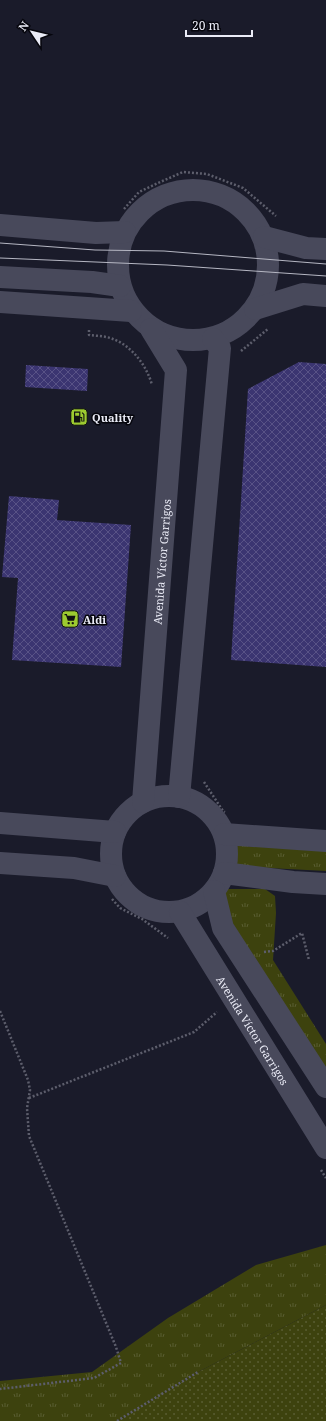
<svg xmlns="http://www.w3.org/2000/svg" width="326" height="1421" viewBox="0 0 326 1421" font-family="'Noto Serif',serif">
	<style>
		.grass { fill: url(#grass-dots) }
		.park { fill: url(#park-tufts) }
		.building { fill: url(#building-cross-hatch) }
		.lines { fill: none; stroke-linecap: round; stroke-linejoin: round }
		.path { stroke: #5d5e6c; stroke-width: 2.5; stroke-dasharray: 2 2; stroke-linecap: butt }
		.minor { stroke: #48495b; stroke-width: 22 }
		.tram { stroke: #b6b7c3; stroke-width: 1 }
		.labels { text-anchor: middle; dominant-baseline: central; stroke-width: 3; stroke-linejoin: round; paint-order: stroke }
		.poi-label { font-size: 11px; font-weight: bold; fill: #eaebf6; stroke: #06060d; text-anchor: start }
		.street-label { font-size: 11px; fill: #eaebf6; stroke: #06060d }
	</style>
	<defs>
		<pattern id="grass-dots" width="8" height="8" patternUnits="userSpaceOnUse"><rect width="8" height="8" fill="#3d420e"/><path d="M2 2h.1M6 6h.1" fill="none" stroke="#595d32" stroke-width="1.8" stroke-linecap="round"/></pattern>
		<pattern id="park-tufts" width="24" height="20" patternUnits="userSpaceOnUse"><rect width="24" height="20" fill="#3d420e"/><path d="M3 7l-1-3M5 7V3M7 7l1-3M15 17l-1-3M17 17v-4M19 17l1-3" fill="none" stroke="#595d32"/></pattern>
		<pattern id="building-cross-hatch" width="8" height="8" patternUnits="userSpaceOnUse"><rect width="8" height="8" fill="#3b3571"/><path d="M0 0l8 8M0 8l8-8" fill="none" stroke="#585286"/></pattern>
	</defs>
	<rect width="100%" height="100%" fill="#1a1b2a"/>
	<path class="grass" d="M 326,1305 L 326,1421 L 117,1421 L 198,1372 Z"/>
	<path class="park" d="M 232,845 L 326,851 L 326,871 L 231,866 Z
		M 221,889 L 265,889 L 275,896 L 276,913 L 273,960 L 326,1044 L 326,1073 L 226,916 Z
		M 326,1245 L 326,1305 L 198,1372 L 117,1421 L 0,1421 L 0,1381 L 92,1372 L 168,1318 L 256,1265 Z"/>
	<path class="building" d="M 299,362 L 326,364 L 326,667 L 231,660 L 248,389 Z
		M 26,365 L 88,369 L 87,391 L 25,387 Z
		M 9,496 L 59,500 L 57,520 L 131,525 L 121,667 L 12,660 L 18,578 L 2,577 Z"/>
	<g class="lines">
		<path class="path" d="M 124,209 L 139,192 L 158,183 L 183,172 L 207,174 L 243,188 L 276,216
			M 89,330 L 89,335 C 97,336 106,336 113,339 C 132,346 147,366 152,385
			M 241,351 L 268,329
			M 204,782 L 223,811 L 225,812
			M 112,899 L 120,908 L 142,919 L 168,938
			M 264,952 L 273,951 L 302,933 L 309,960
			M 0,1011 L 28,1080 L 30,1090 L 27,1108 L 29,1136 L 116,1347 L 121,1363 L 94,1378 L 0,1389
			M 29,1098 L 194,1032 L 217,1012
			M 321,1170 L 326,1178
			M 117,1421 L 198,1372"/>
		<g class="minor">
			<circle cx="193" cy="265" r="75"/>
			<path d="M 0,225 L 96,233 L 125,232"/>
			<path d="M 264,237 L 306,248 L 326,249"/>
			<path d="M 0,277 L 92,282 L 120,286"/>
			<path d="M 0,302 L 131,311"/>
			<path d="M 255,309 L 303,294 L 326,296"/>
			<circle cx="169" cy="854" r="58"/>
			<path d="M 179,797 L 220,348 L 213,339"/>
			<path id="s1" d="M 143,802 L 176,370 L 151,329"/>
			<path d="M 0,823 L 115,832"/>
			<path d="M 224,834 L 326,841"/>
			<path d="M 0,863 L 74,868 L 115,876"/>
			<path d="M 224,873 L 293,882 L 326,884"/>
			<path d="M 214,891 L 223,928 L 326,1087"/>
			<path id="s2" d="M 180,912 L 326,1148"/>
		</g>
		<path class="tram" d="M 0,243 L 95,250 L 164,251 L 326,264
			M 0,258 L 167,265 L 326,276"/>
	</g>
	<defs>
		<symbol id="fuel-square" viewBox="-11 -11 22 22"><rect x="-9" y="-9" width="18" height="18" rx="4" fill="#9dca30" stroke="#06060d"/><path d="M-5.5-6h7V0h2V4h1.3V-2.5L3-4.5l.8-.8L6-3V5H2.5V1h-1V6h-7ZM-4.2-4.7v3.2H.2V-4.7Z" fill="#111"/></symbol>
		<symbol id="supermarket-square" viewBox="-11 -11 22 22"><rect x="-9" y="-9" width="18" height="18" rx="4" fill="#9dca30" stroke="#06060d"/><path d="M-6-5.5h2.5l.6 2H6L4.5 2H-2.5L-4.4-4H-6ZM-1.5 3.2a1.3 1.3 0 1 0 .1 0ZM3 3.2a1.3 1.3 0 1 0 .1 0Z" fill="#111"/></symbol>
	</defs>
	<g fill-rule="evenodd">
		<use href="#fuel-square" x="69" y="407" width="20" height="20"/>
		<use href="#supermarket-square" x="60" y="609" width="20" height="20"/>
	</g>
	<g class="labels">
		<g class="poi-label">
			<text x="92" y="417">Quality</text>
			<text x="83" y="619">Aldi</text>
		</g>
		<g class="street-label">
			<text stroke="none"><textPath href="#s1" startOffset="241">Avenida Víctor Garrigos</textPath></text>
			<text stroke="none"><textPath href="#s2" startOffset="139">Avenida Víctor Garrigos</textPath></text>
		</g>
	</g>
	<g transform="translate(32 32) rotate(305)" stroke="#06060d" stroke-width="3" paint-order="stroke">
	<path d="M0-3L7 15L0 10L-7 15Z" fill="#eaebf6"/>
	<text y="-6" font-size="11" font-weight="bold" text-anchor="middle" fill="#eaebf6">N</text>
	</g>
	<path d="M186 30v6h66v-6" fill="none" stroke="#eaebf6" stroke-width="2"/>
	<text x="192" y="30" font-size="12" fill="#eaebf6" stroke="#06060d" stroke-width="3" paint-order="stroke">20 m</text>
</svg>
